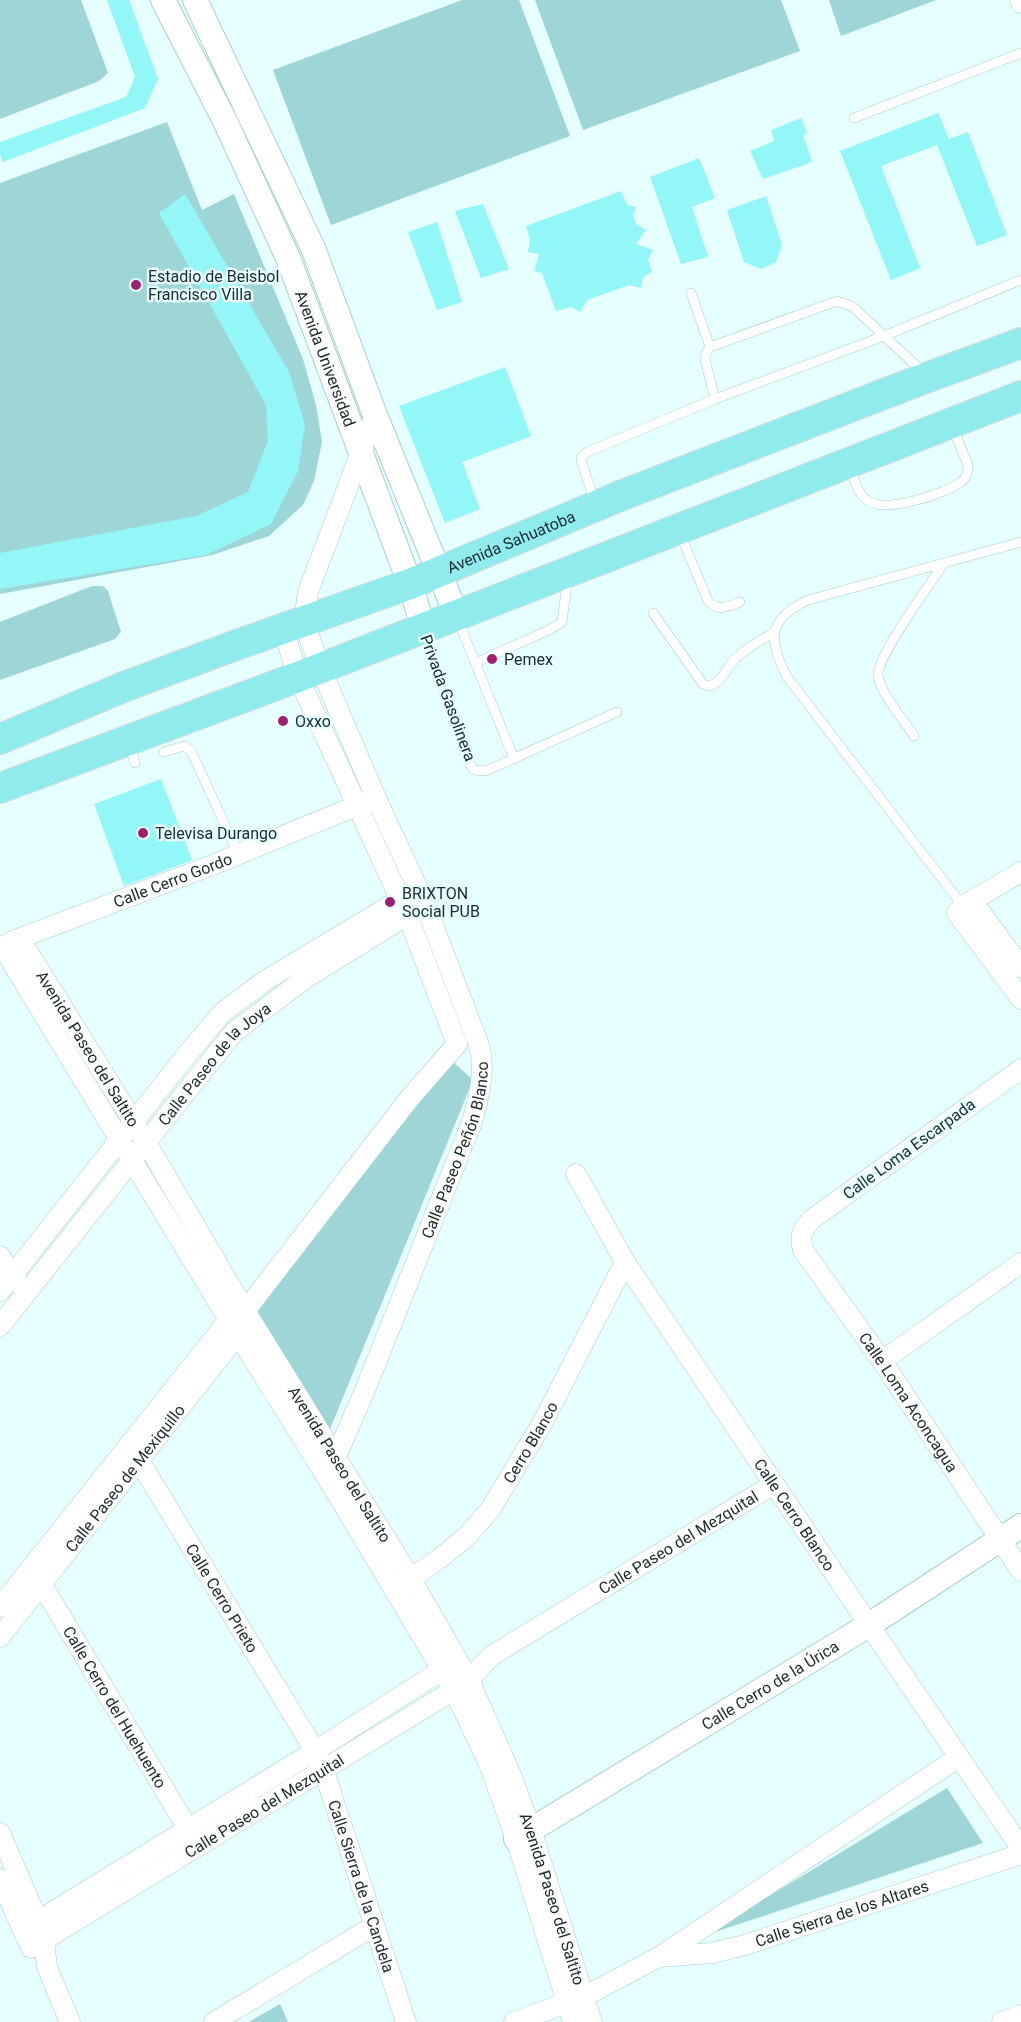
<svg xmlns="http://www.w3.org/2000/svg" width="1021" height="2022" viewBox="0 0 1021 2022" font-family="Roboto,sans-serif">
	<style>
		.green { fill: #9ed6d7 }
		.building { fill: #93f7f8 }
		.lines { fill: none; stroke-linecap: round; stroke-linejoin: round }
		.service-casing { stroke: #a6cece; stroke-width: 10 }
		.minor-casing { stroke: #a6cece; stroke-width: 21 }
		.tertiary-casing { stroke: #a6cece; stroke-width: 26 }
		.primary-casing { stroke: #dbdddd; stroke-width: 32 }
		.service { stroke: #fff; stroke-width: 9 }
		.minor { stroke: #fff; stroke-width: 20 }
		.tertiary { stroke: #fff; stroke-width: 24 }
		.primary { stroke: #90ebed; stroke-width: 30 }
		.poi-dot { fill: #9f1f71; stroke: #e6ffff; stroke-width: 2 }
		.labels { text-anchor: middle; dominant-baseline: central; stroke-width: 5; stroke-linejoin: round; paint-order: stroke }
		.poi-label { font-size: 16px; fill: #1b2b2b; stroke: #e6ffff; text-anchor: start }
		.street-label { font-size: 16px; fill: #1b2b2b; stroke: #e6ffff }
	</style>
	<rect width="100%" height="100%" fill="#e6ffff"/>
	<path class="green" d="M 0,0 L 81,0 L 108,73 L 99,81 L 0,119 Z
		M 462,0 L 519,0 L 570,136 L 331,225 L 273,70 Z
		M 535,0 L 781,0 L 800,51 L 583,130 Z
		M 829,0 L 936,0 L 841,36 Z
		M 167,122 L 202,210 L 234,194 L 303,359 L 316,405 L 322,442 L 314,481 L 303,505 L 269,536 L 212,555 L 0,594 L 0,183 Z
		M 92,586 L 103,586 L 108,591 L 121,632 L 115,639 L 0,680 L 0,622 Z
		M 452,1061 L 473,1080 L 328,1434 L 254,1314 Z
		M 947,1788 L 983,1843 L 703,1936 Z
		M 280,2004 L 288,2022 L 249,2022 Z"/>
	<path class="building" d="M 107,0 L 129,0 L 158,79 L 145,108 L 3,162 L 0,155 L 0,142 L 126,97 L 135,77 Z
		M 938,113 L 949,139 L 968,132 L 1007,235 L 977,246 L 937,145 L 881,166 L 920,268 L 891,280 L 840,151 Z
		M 801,118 L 807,133 L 803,135 L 812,162 L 763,179 L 750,151 L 774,141 L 771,130 Z
		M 699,158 L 715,198 L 692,207 L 708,257 L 681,264 L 650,177 Z
		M 621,191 L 627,205 L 636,207 L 633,214 L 636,224 L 646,230 L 636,244 L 653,250 L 648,259 L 652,272 L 643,277 L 641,288 L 629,285 L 587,300 L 580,312 L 571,307 L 556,311 L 542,273 L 534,271 L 539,254 L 528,252 L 530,240 L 526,226 Z
		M 185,194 L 289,372 L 305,425 L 298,471 L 271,524 L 206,555 L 0,589 L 0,553 L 196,516 L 248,492 L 268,441 L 266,405 L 159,213 Z
		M 766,196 L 782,245 L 776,262 L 761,269 L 744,262 L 727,210 Z
		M 483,204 L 509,269 L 481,278 L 455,211 Z
		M 437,222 L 462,302 L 437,310 L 408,232 Z
		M 505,367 L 531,436 L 462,462 L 480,509 L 445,523 L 399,406 Z
		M 161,779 L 192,860 L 124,886 L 94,804 Z"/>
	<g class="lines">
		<defs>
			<path id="service" d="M 854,118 L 1021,53
				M 691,293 L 710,347
				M 715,399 L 705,359 L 706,353 L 710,347 L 837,301 L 853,307 L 924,373
				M 850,467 C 854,478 857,493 867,500 C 884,514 944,494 961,482 C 967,477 968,472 968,465 L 952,426
				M 595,502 L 581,461 L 582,457 L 587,452 L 715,399 L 884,336 L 1021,280
				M 680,534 L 708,601 C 718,612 727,607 740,602
				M 653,613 L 703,684 L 710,686 C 723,681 726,668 735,659 C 747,647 761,640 775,632
				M 458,620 L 514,759
				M 424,631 L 468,761 L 474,770 L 486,771 L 617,712
				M 475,663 L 549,630 L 562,622 L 568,577
				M 914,736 C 904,720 880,693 878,675 C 877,656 931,583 944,563
				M 129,745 L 135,763
				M 164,752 L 184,746 L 191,751 L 239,855
				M 963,906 L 787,677 C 768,640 767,619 808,600 L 1021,542"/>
			<g id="minor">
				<path d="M 1020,0 L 1021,3"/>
				<path d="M 283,629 L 298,677 L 407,914 L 457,1044"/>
				<path d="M 1021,872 L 963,906 L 957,913 L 1021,999"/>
				<path d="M 972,901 L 1021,967"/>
				<path id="s1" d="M 20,939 L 146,1142 L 241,1304 L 411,1579 L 469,1680 L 512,1777 L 531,1830 L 592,2022"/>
				<path id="s2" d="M 10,942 L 215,864 L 368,801"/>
				<path d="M 2,946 L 229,1320 L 331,1484 L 454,1690 L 489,1764 L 516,1839 L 573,2022"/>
				<path id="s3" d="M 1021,1069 L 812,1219 C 802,1230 799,1235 803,1250 L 882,1361 L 1021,1571"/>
				<path id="s4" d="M 576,1174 L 625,1262 L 869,1625 L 1021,1848"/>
				<path d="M 0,1256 L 19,1284"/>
				<path d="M 0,1291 L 189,1052 L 223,1012 L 266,980 L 418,889"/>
				<path d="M 245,1311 L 409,1099 L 457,1044"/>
				<path id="s5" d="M 0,1326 L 234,1032 L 306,978 L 425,904"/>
				<path d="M 882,1361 L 1021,1263"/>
				<path id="s6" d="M 129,1444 L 315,1751 L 323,1768 L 406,2022"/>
				<path id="s7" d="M 332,1466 L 365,1390 L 472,1122 C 479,1097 486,1070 479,1045 L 425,904 L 376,798 L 320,667 L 304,622 L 308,592 L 375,415"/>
				<path id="s8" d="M 35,1573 L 194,1839"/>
				<path id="s9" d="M 402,1585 L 439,1559 L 466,1537 L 490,1510 L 543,1422 L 625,1262"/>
				<path d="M 0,1607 L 236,1311"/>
				<path id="s10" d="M 0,1637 L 245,1325"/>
				<path d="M 0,1833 L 38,1921 L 44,1940 L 47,1967 L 70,2022"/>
				<path d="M 0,1879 L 28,1941"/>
				<path d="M 23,1930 L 315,1751 L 442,1670 L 452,1666"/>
				<path id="s11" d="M 31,1948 L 454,1690 L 469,1680 L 491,1656 L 774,1484"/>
				<path id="s12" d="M 659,1957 L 712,1953 L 745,1945 L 1021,1854"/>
				<path d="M 214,2022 L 374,1926"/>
				<path d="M 514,2022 L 583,1997 L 659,1957 L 959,1757"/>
				<path d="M 1002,2022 L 1021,2015"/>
			</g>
			<g id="tertiary">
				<path id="s13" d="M 163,0 L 225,121 L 288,258 L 410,584 L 423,627"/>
				<path d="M 195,0 L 313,248 L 375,415 L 456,614"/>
				<path id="s14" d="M 516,1839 L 869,1625 L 1021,1526"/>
			</g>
			<g id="primary">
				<path id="s15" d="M 0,739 L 126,686 L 239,644 L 410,584 L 620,496 L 915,382 L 1021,343"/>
				<path d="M 0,788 L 298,677 L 1021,396"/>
			</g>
		</defs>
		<use href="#service" class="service-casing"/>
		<use href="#minor" class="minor-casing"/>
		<use href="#tertiary" class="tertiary-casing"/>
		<use href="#primary" class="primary-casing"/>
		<use href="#service" class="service"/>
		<use href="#minor" class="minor"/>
		<use href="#tertiary" class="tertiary"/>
		<use href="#primary" class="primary"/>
	</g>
	<g class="poi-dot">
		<circle cx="136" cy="285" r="6"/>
		<circle cx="492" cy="659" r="6"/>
		<circle cx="283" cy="721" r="6"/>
		<circle cx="143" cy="833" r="6"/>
		<circle cx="390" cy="902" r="6"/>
	</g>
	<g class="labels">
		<g class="poi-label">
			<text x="148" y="276">Estadio de Beisbol<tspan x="148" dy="18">Francisco Villa</tspan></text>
			<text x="504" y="659">Pemex</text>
			<text x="295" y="721">Oxxo</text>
			<text x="155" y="833">Televisa Durango</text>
			<text x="402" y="893">BRIXTON<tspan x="402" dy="18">Social PUB</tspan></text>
		</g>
		<g class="street-label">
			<text stroke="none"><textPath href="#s13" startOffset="394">Avenida Universidad</textPath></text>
			<text stroke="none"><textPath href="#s15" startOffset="548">Avenida Sahuatoba</textPath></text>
			<text transform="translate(448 698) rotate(70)">Privada Gasolinera</text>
			<text stroke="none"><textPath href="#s2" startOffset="174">Calle Cerro Gordo</textPath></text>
			<text stroke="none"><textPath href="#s1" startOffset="129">Avenida Paseo del Saltito</textPath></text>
			<text stroke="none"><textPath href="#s5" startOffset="339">Calle Paseo de la Joya</textPath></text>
			<text stroke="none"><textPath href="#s7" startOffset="340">Calle Paseo Peñón Blanco</textPath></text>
			<text transform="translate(909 1149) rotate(-36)">Calle Loma Escarpada</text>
			<text stroke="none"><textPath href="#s3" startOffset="477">Calle Loma Aconcagua</textPath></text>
			<text stroke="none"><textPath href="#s9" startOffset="195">Cerro Blanco</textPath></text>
			<text stroke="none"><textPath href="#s1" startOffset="615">Avenida Paseo del Saltito</textPath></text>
			<text stroke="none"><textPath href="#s10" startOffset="202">Calle Paseo de Mexiquillo</textPath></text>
			<text stroke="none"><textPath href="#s4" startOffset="405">Calle Cerro Blanco</textPath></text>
			<text stroke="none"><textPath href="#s11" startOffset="765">Calle Paseo del Mezquital</textPath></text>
			<text stroke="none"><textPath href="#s6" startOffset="180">Calle Cerro Prieto</textPath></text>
			<text stroke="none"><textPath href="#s14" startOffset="297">Calle Cerro de la Úrica</textPath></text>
			<text stroke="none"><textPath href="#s8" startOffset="156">Calle Cerro del Huehuento</textPath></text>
			<text stroke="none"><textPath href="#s11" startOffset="273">Calle Paseo del Mezquital</textPath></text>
			<text stroke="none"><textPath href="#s6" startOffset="502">Calle Sierra de la Candela</textPath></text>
			<text stroke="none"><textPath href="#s1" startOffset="1101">Avenida Paseo del Saltito</textPath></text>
			<text stroke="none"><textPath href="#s12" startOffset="189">Calle Sierra de los Altares</textPath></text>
		</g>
	</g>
</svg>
